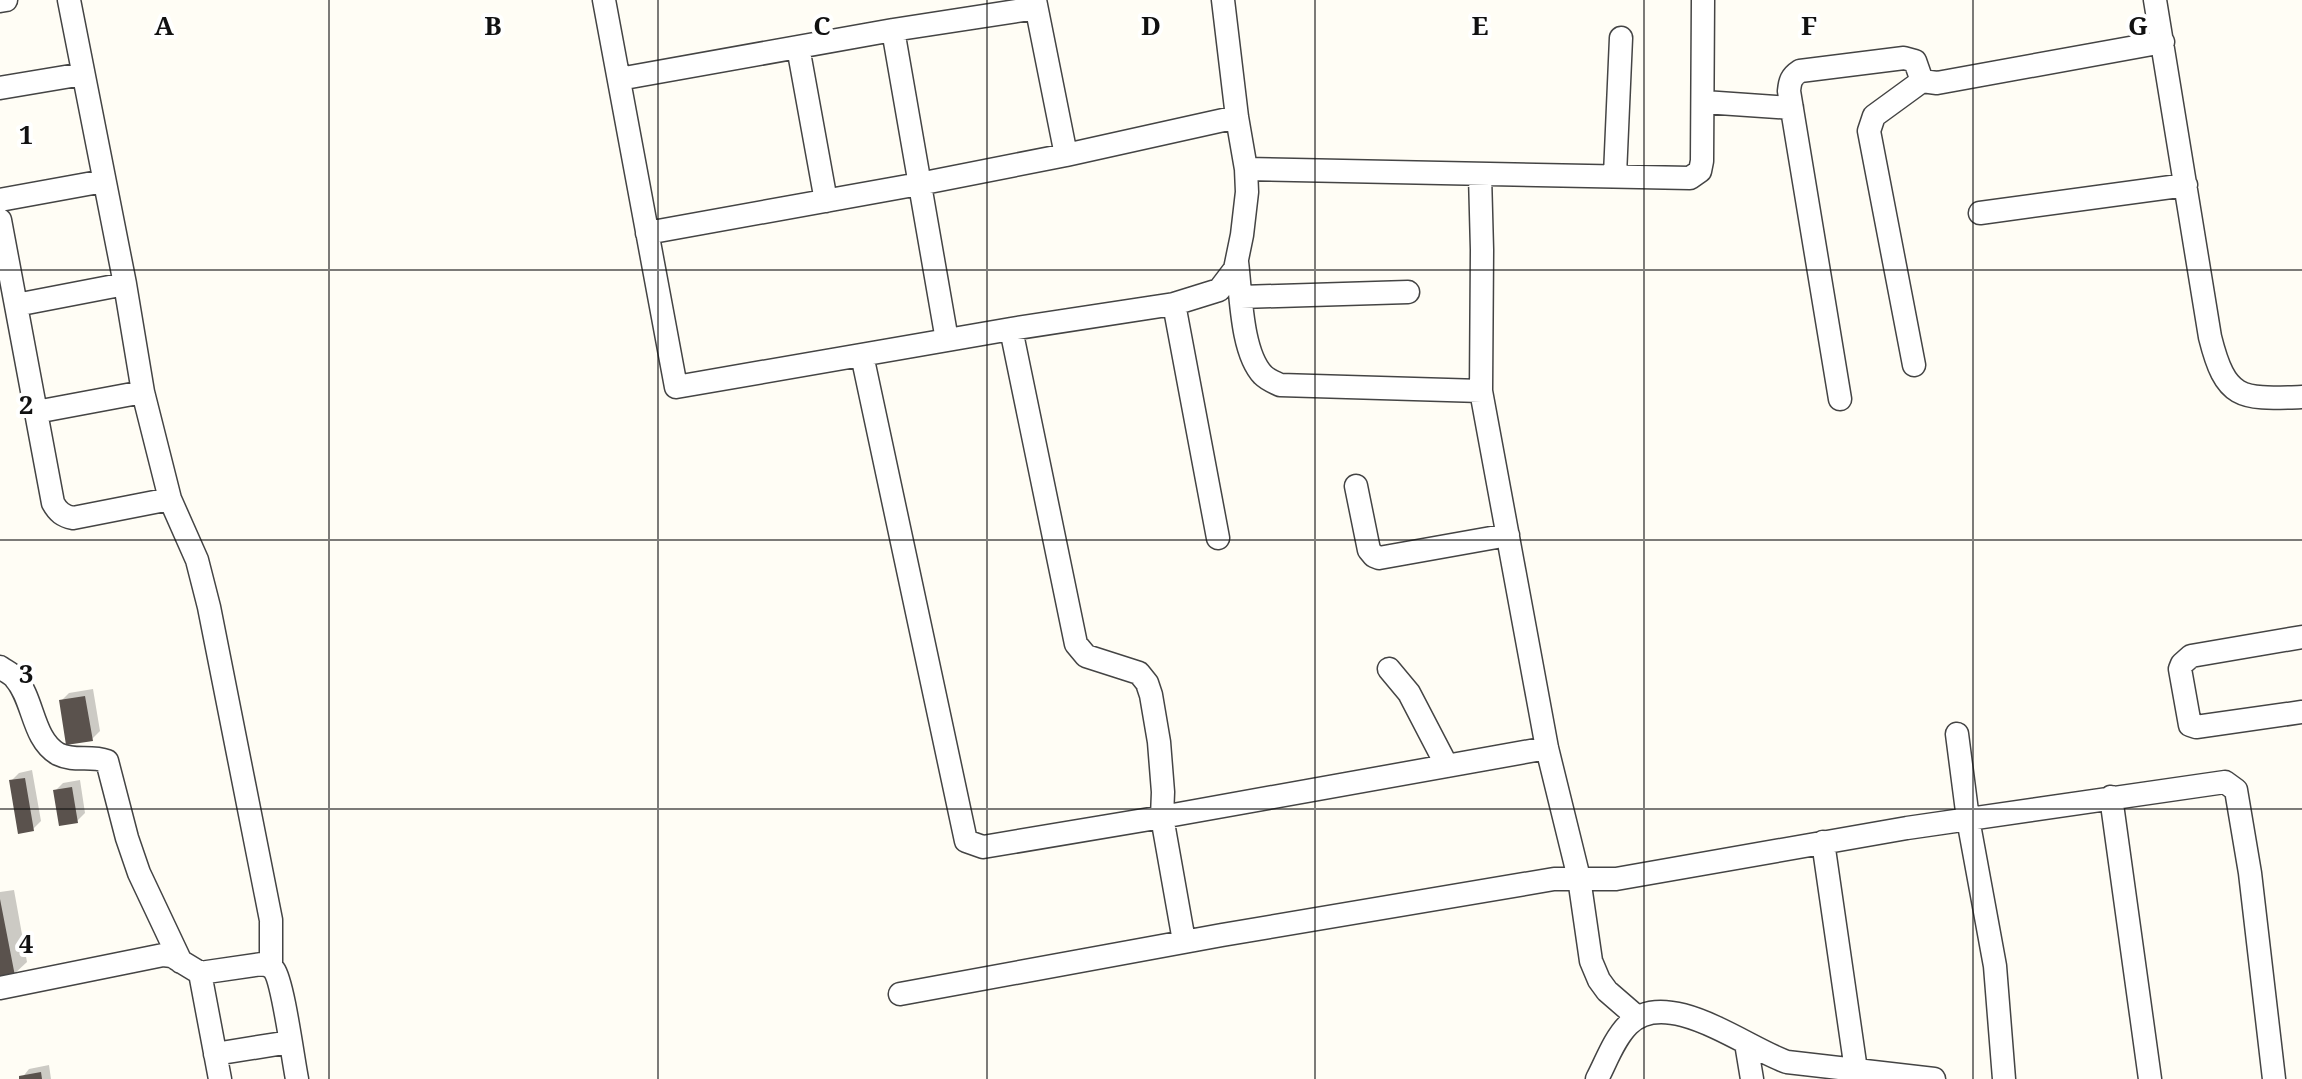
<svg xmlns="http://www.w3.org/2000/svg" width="2302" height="1079" viewBox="0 0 2302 1079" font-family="'Noto Serif',serif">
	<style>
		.shadow { fill: #0003 }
		.building { fill: #5a524d }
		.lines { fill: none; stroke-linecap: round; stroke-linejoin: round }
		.minor-casing { stroke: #444; stroke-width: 25 }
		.minor { stroke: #fff; stroke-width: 22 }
		.grid { fill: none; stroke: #111; stroke-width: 2; stroke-opacity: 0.55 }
		.grid-label { font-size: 26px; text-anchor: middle; font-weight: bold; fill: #111; stroke: #fff; stroke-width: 8; stroke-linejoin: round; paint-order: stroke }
	</style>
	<rect width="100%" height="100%" fill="#fffdf5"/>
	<path class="shadow" d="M 93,689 L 100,731 L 92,739 L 61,701 L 69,693 Z
		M 32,770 L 41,821 L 33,829 L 11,781 L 19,773 Z
		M 80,780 L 85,813 L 77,821 L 55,791 L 63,783 Z
		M 14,890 L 27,962 L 14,974 L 0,977 L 0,892 Z
		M 49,1065 L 51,1079 L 21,1079 L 29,1069 Z"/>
	<path class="building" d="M 85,696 L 93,741 L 66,745 L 59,700 Z
		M 25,778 L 34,831 L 18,834 L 9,780 Z
		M 72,787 L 78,823 L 59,826 L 53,790 Z
		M 0,899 L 15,976 L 0,979 Z
		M 41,1072 L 42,1079 L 19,1079 L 19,1076 Z"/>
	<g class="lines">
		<defs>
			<path id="minor" d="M 69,0 L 125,284 L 143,392 L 170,499 L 197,560 L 209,607 L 271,920 L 271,967
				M 604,0 L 676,387 L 1011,329 L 1174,304 L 1219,290 L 1235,269 L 1242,235 L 1247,192 L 1246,169 L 1237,117 L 1223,0
				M 1035,0 L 1066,155
				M 2155,0 L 2210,337 C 2226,401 2241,399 2302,397
				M 0,1 L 6,0
				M 893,30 L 947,340
				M 798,47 L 826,201
				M 619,79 L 893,30 L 1036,8
				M 0,88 L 83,74
				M 1704,102 L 1792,108
				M 1246,169 L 1690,178 L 1700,171 L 1702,161 L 1703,0
				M 1480,175 L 1482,250 L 1481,391 L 1547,748 L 1579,878 L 1591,961 L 1599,980 L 1607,991 L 1637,1017
				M 1615,175 L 1621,38
				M 0,200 L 104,181
				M 1980,213 L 2186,185
				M 0,220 L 53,503 C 58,512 63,516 73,518 L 170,499
				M 647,233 L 919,184 L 1066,155 L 1237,117
				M 1237,262 C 1241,293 1241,352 1263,375 C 1268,380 1274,382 1280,385 L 1481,391
				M 1241,297 L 1408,292
				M 1174,304 L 1218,538
				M 16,305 L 125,284
				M 1011,329 L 1076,644 L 1086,656 L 1139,673 L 1147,683 L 1151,695 L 1159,742 L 1163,792 L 1162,817 L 1184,941
				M 862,355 L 966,841 L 983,847 L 1162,817 L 1547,748
				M 1914,365 L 1869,131 L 1874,116 L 1922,81
				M 1840,399 L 1789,91 C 1790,81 1791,77 1800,71 L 1904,58 L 1915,61 L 1922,81 L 1937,83 L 2163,42
				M 36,412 L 143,392
				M 1356,486 L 1369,550 L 1374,556 L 1379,558 L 1508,535
				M 2302,637 L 2191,656 L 2182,664 L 2180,669 L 2190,725 L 2196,727 L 2302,712
				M 0,667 C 5,671 11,673 15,678 C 34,699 32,739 58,754 C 74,762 90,755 107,761 L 127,838 L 139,873 L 181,962
				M 1389,669 L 1409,693 L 1447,766
				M 1957,734 L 1968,819 L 1995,966 L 2004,1079
				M 2111,797 L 2150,1079
				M 1823,842 L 1856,1070
				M 200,973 L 262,964 C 268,966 270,965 274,970 C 283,982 293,1059 297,1079
				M 0,988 L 163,955 L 172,956 L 200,973 L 220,1079
				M 900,994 L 1222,935 L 1554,879 L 1616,879 L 1907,828 L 2225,782 L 2236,790 L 2250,873 L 2274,1079
				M 1746,1043 L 1752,1079
				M 215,1054 L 290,1042
				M 1597,1079 C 1606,1062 1614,1039 1628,1025 C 1666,985 1746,1048 1787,1062 L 1934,1079"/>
		</defs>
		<use href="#minor" class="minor-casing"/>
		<use href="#minor" class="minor"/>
	</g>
	<path class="grid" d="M 329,0 L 329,1079M 658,0 L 658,1079M 987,0 L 987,1079M 1315,0 L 1315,1079M 1644,0 L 1644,1079M 1973,0 L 1973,1079M 0,270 L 2302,270M 0,540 L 2302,540M 0,809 L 2302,809"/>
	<g class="grid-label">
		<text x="164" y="35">A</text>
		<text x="493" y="35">B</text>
		<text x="822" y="35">C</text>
		<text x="1151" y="35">D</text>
		<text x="1480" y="35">E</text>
		<text x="1809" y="35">F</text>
		<text x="2138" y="35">G</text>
		<text x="26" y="144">1</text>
		<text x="26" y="414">2</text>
		<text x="26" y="683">3</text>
		<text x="26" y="953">4</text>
	</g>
</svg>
